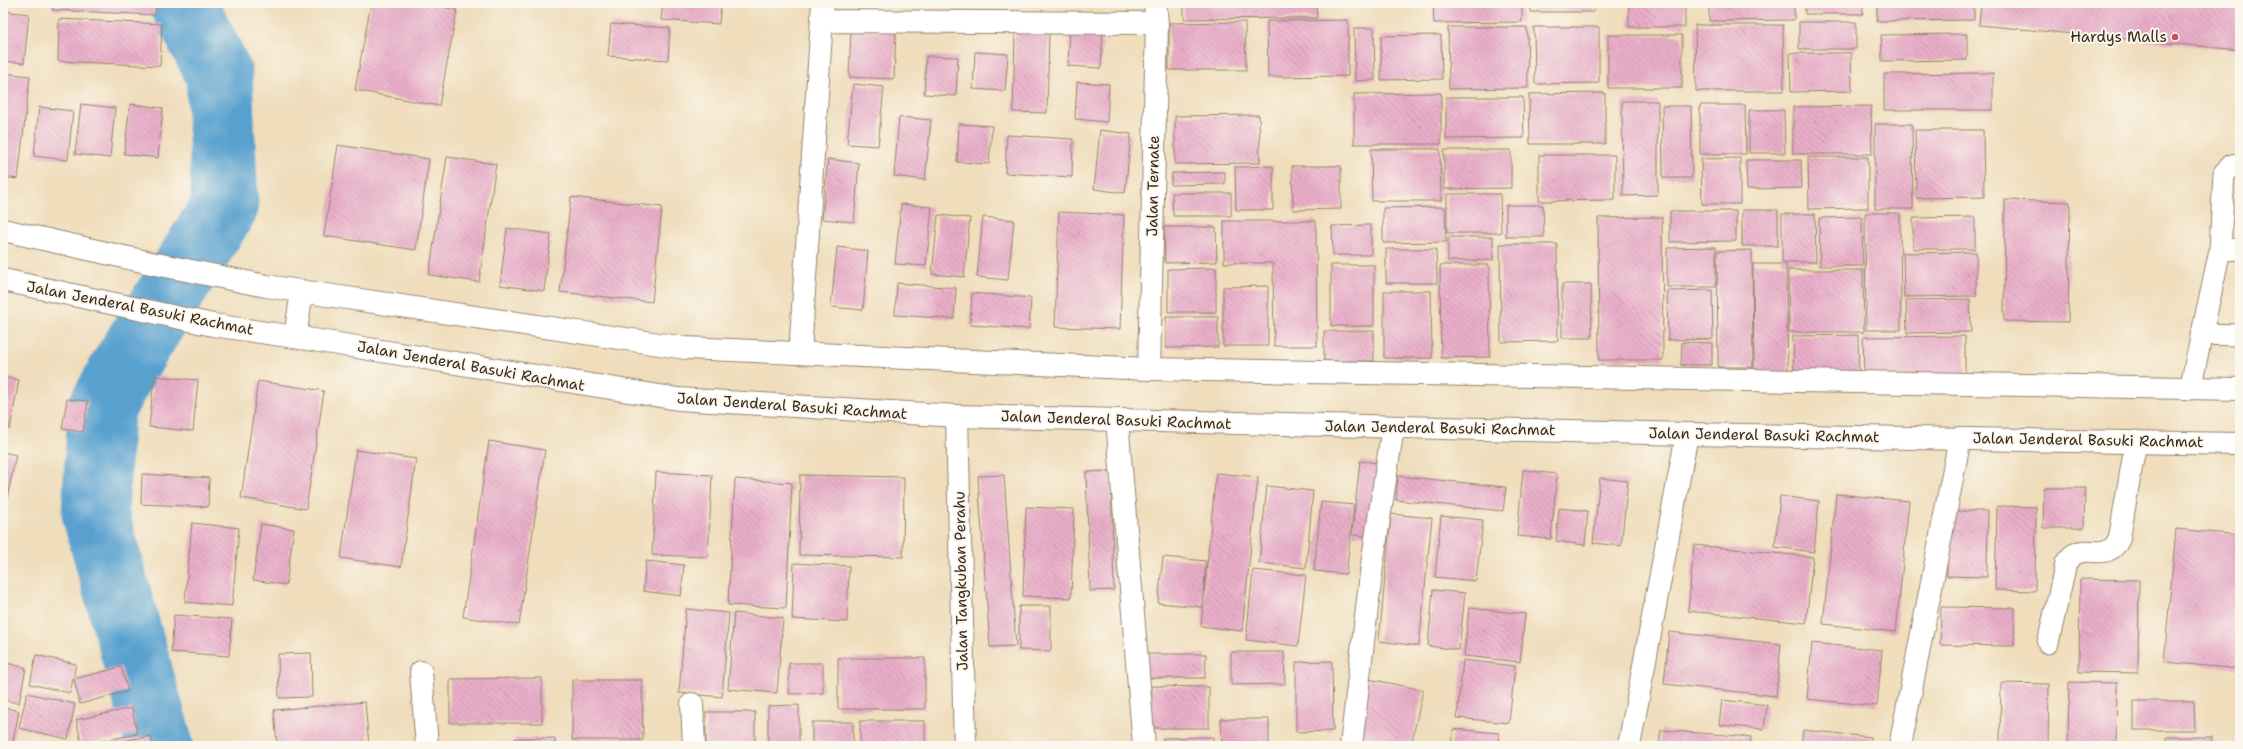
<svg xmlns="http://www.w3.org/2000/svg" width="2243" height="749" viewBox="0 0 2243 749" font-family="'Shantell Sans',sans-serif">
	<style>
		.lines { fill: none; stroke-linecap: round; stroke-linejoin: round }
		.river { stroke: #58a1cf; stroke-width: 67 }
		.building { fill: url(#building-back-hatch) }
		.lane-casing { stroke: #95846c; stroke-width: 23 }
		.street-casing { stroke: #95846c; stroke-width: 24 }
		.secondary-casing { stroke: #95846c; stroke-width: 24 }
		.lane { stroke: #fff; stroke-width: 21 }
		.street { stroke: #fff; stroke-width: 22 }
		.secondary { stroke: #fff; stroke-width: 22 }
		.poi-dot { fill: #d1495b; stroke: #fbf7ec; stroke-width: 1.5 }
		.labels { text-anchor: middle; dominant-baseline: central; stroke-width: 4; stroke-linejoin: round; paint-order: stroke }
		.poi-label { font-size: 15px; fill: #3b2a1e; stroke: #fbf7ec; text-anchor: end }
		.street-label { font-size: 15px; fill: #3b2a1e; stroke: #fbf7ec }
	</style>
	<defs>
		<pattern id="building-back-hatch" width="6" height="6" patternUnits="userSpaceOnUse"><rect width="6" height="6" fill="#eaafca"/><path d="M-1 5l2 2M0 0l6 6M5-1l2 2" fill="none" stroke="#bf8fa3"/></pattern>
	</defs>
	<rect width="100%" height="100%" fill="#fbf7ec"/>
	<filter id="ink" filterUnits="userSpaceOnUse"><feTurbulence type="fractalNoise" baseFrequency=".025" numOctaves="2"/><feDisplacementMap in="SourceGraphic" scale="8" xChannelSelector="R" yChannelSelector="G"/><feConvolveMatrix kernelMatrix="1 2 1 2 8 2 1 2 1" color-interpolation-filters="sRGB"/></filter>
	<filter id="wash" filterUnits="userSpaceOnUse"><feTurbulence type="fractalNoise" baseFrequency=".012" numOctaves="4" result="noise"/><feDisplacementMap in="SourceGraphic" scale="16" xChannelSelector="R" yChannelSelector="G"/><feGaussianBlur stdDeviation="0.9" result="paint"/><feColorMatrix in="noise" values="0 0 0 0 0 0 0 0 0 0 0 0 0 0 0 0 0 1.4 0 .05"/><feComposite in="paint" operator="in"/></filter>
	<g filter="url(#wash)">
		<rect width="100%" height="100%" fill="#efddbb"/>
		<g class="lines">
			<path class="river" d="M 160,746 L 95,513 L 101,409 L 127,362 L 225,206 L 219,74 L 183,3"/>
		</g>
		<g id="blocks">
			<path class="building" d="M 53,3 L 156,3 L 155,15 L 52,10 Z
				M 371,3 L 422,3 L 457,10 L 439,106 L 355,90 Z
				M 663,3 L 721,3 L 719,24 L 661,20 Z
				M 1184,3 L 1316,3 L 1317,18 L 1184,19 Z
				M 1433,3 L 1522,3 L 1522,22 L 1434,23 Z
				M 1531,3 L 1594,3 L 1594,12 L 1531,12 Z
				M 1629,3 L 1685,3 L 1685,27 L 1629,27 Z
				M 1709,3 L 1794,3 L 1794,20 L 1709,21 Z
				M 1805,3 L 1863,3 L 1863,14 L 1805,14 Z
				M 1877,3 L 1974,3 L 1974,20 L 1877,21 Z
				M 1981,3 L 2240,3 L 2240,50 L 1979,25 Z
				M 3,11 L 29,14 L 24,63 L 3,61 Z
				M 59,19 L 162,24 L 160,66 L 58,61 Z
				M 1348,20 L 1348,76 L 1268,77 L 1267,21 Z
				M 1245,22 L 1246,70 L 1169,70 L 1169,23 Z
				M 1799,22 L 1856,22 L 1856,49 L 1799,49 Z
				M 611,24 L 670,28 L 668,60 L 608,56 Z
				M 1695,25 L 1783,25 L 1784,91 L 1696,91 Z
				M 1448,27 L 1527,27 L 1528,88 L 1449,89 Z
				M 1534,27 L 1599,27 L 1599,83 L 1535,84 Z
				M 1070,28 L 1103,30 L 1101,68 L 1068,66 Z
				M 1354,28 L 1374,28 L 1375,80 L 1355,81 Z
				M 851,30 L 896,32 L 894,79 L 849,77 Z
				M 1015,33 L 1049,33 L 1047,113 L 1013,112 Z
				M 1967,34 L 1967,60 L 1882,61 L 1881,35 Z
				M 1441,35 L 1442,79 L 1381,80 L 1381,36 Z
				M 1608,35 L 1682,35 L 1682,88 L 1608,88 Z
				M 975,52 L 1008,54 L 1005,91 L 973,89 Z
				M 1790,53 L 1851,53 L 1852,91 L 1791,92 Z
				M 926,56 L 958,57 L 956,96 L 924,94 Z
				M 3,73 L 30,76 L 18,179 L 3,177 Z
				M 1993,73 L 1993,110 L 1884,110 L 1884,74 Z
				M 1077,82 L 1109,84 L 1107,122 L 1075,119 Z
				M 853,84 L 884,87 L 878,146 L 847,144 Z
				M 1441,93 L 1441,144 L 1354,144 L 1354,94 Z
				M 1605,93 L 1605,144 L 1530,144 L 1529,94 Z
				M 1446,97 L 1523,97 L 1524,138 L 1446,139 Z
				M 1622,101 L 1658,101 L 1658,195 L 1623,196 Z
				M 81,104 L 115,108 L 110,158 L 75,154 Z
				M 130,104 L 163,108 L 158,158 L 124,154 Z
				M 1700,105 L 1745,105 L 1746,154 L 1700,154 Z
				M 1662,106 L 1691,106 L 1692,178 L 1663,178 Z
				M 1871,106 L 1872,154 L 1793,154 L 1793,107 Z
				M 39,107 L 73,111 L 68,160 L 34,156 Z
				M 1749,110 L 1784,110 L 1785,153 L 1749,153 Z
				M 1259,115 L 1260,163 L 1175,164 L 1175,116 Z
				M 899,117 L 931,120 L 925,180 L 894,176 Z
				M 959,124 L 992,126 L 989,164 L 957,162 Z
				M 1875,124 L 1912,124 L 1913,209 L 1875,209 Z
				M 1100,130 L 1131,134 L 1125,193 L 1094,189 Z
				M 1915,130 L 1983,130 L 1984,197 L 1916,198 Z
				M 1007,135 L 1073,139 L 1072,177 L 1005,173 Z
				M 338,145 L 429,159 L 416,250 L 324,236 Z
				M 1371,149 L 1440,149 L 1441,201 L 1372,201 Z
				M 1444,150 L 1511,150 L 1511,188 L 1444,189 Z
				M 1539,155 L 1615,155 L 1615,200 L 1539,201 Z
				M 447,157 L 496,164 L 479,282 L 429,275 Z
				M 1808,157 L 1868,157 L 1868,208 L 1809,209 Z
				M 1740,158 L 1740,204 L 1702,204 L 1701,159 Z
				M 828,159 L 859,163 L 854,222 L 822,219 Z
				M 1746,160 L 1801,160 L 1802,188 L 1747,189 Z
				M 1273,166 L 1273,210 L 1236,210 L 1235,167 Z
				M 1292,166 L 1341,166 L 1341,209 L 1293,210 Z
				M 1225,172 L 1225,184 L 1171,185 L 1172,173 Z
				M 1172,193 L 1231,193 L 1231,216 L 1173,216 Z
				M 1447,194 L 1500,194 L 1501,233 L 1447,233 Z
				M 571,197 L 662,207 L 652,302 L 560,292 Z
				M 2005,200 L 2070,202 L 2068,322 L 2004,321 Z
				M 901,204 L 932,207 L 926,266 L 895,264 Z
				M 1506,205 L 1543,205 L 1544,237 L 1506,237 Z
				M 1445,207 L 1446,242 L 1383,243 L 1383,208 Z
				M 1742,210 L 1778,210 L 1778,246 L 1742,246 Z
				M 1670,211 L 1736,211 L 1736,241 L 1670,242 Z
				M 1059,212 L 1124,215 L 1120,329 L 1055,327 Z
				M 1865,213 L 1900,213 L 1901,330 L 1866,330 Z
				M 1782,214 L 1815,214 L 1816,262 L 1782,262 Z
				M 938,215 L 970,218 L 964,277 L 932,274 Z
				M 983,217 L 1014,220 L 1008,280 L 977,277 Z
				M 1662,217 L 1663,360 L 1599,360 L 1598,218 Z
				M 1862,217 L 1863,266 L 1820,266 L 1819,218 Z
				M 1975,217 L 1975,249 L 1913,249 L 1913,218 Z
				M 1224,221 L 1316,221 L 1317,346 L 1274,346 L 1273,263 L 1224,263 Z
				M 1371,225 L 1371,255 L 1333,255 L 1332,226 Z
				M 1164,227 L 1216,227 L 1217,262 L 1165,263 Z
				M 507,228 L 551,234 L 544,291 L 500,285 Z
				M 1448,237 L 1493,237 L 1493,260 L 1448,261 Z
				M 1500,244 L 1557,244 L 1558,341 L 1501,342 Z
				M 837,247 L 868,251 L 863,310 L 831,307 Z
				M 1716,247 L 1716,287 L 1667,287 L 1667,248 Z
				M 1386,249 L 1436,249 L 1437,283 L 1386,283 Z
				M 1752,250 L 1753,367 L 1718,367 L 1717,251 Z
				M 1976,252 L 1976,296 L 1904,297 L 1903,253 Z
				M 1753,264 L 1786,264 L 1788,374 L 1754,374 Z
				M 1331,265 L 1374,265 L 1374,326 L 1331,326 Z
				M 1440,265 L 1489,265 L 1490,357 L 1441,358 Z
				M 1216,268 L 1216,312 L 1168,312 L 1168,269 Z
				M 1788,270 L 1863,270 L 1864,332 L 1789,332 Z
				M 897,283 L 956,288 L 954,319 L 895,315 Z
				M 1562,284 L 1591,284 L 1592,338 L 1562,338 Z
				M 1268,286 L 1268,346 L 1223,346 L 1223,287 Z
				M 1712,290 L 1713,339 L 1668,340 L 1667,291 Z
				M 1384,291 L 1431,291 L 1432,358 L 1384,358 Z
				M 972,293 L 1031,298 L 1029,329 L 970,325 Z
				M 1970,299 L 1971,332 L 1907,333 L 1906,300 Z
				M 1166,317 L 1218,317 L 1218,347 L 1166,348 Z
				M 1324,331 L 1374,331 L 1374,361 L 1324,361 Z
				M 1858,335 L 1859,374 L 1794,374 L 1793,336 Z
				M 1965,336 L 1965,376 L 1864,377 L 1863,337 Z
				M 1682,342 L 1712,343 L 1712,365 L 1681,365 Z
				M 154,376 L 198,380 L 193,431 L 149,427 Z
				M 3,377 L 19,380 L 10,429 L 3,428 Z
				M 258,381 L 324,391 L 306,509 L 241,498 Z
				M 67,399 L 88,401 L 83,432 L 62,429 Z
				M 489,441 L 545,450 L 519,625 L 463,617 Z
				M 356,450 L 416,459 L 401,567 L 341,558 Z
				M 3,452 L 16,455 L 4,512 L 3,511 Z
				M 1360,461 L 1378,463 L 1370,536 L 1352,535 Z
				M 1523,470 L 1557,474 L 1551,539 L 1517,536 Z
				M 1111,471 L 1114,590 L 1090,591 L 1086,472 Z
				M 656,472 L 712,475 L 708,557 L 652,555 Z
				M 1216,473 L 1258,477 L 1242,631 L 1201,626 Z
				M 142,474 L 209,478 L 208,507 L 141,504 Z
				M 800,475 L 904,477 L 903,557 L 799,555 Z
				M 1004,475 L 1016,646 L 990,647 L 978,476 Z
				M 1398,476 L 1506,487 L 1503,511 L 1396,500 Z
				M 1600,478 L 1628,481 L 1621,546 L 1593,543 Z
				M 735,479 L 792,483 L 786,608 L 728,605 Z
				M 1267,486 L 1313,491 L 1306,568 L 1259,563 Z
				M 2044,488 L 2085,488 L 2084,528 L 2043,528 Z
				M 1836,494 L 1909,501 L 1896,632 L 1823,624 Z
				M 1780,496 L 1819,501 L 1814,552 L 1775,547 Z
				M 1321,502 L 1354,505 L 1346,574 L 1314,571 Z
				M 1997,506 L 2036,507 L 2035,591 L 1995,590 Z
				M 1026,507 L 1074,509 L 1071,598 L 1023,596 Z
				M 1559,508 L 1588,511 L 1585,545 L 1556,541 Z
				M 1948,511 L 1988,511 L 1987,577 L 1947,576 Z
				M 1391,514 L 1432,518 L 1419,646 L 1379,641 Z
				M 1441,516 L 1483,520 L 1476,581 L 1435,577 Z
				M 192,523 L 239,528 L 232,606 L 185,602 Z
				M 261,524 L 294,529 L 286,585 L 253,580 Z
				M 2176,529 L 2240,535 L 2240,669 L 2164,662 Z
				M 1694,545 L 1813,557 L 1806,623 L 1688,611 Z
				M 1163,557 L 1206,561 L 1202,607 L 1158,603 Z
				M 646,561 L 684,565 L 681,596 L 643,591 Z
				M 794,563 L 849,566 L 847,622 L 792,619 Z
				M 1253,570 L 1306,575 L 1298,646 L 1246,640 Z
				M 2080,579 L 2139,580 L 2138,673 L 2079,672 Z
				M 1433,590 L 1465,593 L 1459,650 L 1428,646 Z
				M 1019,606 L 1051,606 L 1051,651 L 1019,650 Z
				M 1941,607 L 2015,608 L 2014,646 L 1940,645 Z
				M 1469,608 L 1525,614 L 1520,662 L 1464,656 Z
				M 686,609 L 729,613 L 722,697 L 679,693 Z
				M 734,613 L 783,618 L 777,693 L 728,689 Z
				M 174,615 L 232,619 L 229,656 L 171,652 Z
				M 1669,632 L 1781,644 L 1776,696 L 1664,684 Z
				M 1812,643 L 1882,650 L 1877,706 L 1807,699 Z
				M 1231,652 L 1284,652 L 1285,684 L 1231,685 Z
				M 311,653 L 312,697 L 279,698 L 278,654 Z
				M 1147,654 L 1206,654 L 1205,678 L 1147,678 Z
				M 36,655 L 76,664 L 70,693 L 30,684 Z
				M 838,658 L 925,658 L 925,709 L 838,709 Z
				M 1463,660 L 1515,666 L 1509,723 L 1457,718 Z
				M 1332,661 L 1333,731 L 1296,732 L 1296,662 Z
				M 3,662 L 26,668 L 19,703 L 3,700 Z
				M 789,663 L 823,663 L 823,693 L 789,694 Z
				M 121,667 L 128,691 L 80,704 L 74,679 Z
				M 542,678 L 542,723 L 450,723 L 450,679 Z
				M 1369,679 L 1423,690 L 1411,746 L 1377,746 L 1357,742 Z
				M 572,680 L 642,680 L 643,740 L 572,740 Z
				M 2069,682 L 2117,683 L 2116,746 L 2068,746 Z
				M 2001,683 L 2049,684 L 2048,746 L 2000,746 Z
				M 1152,686 L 1209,687 L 1209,728 L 1151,728 Z
				M 27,693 L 75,704 L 68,739 L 19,728 Z
				M 1722,700 L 1767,705 L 1764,729 L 1719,725 Z
				M 2134,701 L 2194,701 L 2195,730 L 2134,730 Z
				M 365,702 L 369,746 L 277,746 L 274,710 Z
				M 799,705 L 799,746 L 768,746 L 768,706 Z
				M 3,707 L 19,711 L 12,746 L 3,746 Z
				M 132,708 L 137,734 L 82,745 L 76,720 Z
				M 706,712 L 755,712 L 755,745 L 706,745 Z
				M 1221,719 L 1269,719 L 1269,746 L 1222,746 Z
				M 860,721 L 925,721 L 925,746 L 860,746 Z
				M 812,722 L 853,722 L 853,746 L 812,746 Z
				M 1453,729 L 1499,733 L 1498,746 L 1451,746 Z
				M 1661,730 L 1751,737 L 1750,746 L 1659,746 Z
				M 1803,730 L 1870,737 L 1869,746 L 1801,746 Z
				M 151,736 L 153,746 L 100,746 L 100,745 Z
				M 1213,737 L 1213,746 L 1163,746 L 1163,738 Z
				M 2166,737 L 2212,737 L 2212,746 L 2166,746 Z
				M 515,738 L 555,738 L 555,746 L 515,746 Z
				M 35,743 L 45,745 L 45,746 L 34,746 Z"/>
		</g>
	</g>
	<g filter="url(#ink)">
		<use href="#blocks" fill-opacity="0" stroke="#95846c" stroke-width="1"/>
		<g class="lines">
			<defs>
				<path id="lane" d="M 2220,250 L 2224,173 L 2232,165 L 2240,164
					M 2201,334 L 2240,335
					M 2190,389 L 2220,250 L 2240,249
					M 2048,643 L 2066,563 C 2081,538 2106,565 2119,540 L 2136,441"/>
				<path id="street" d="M 822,21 L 1157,23
					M 800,353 L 823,3
					M 1149,369 L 1157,23 L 1155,3
					M 957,416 L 965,746
					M 1117,420 L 1144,746
					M 421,672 L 427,746
					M 692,704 L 694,746
					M 1351,746 L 1372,565 L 1393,427
					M 1629,746 L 1687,434
					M 1900,746 L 1960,438"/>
				<path id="secondary" d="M 3,230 L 151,263 L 266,286 L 686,348 L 1149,369 L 2240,389
					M 3,280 L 213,325 L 295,337 L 678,399 L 957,416 L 1687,434 L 2240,444
					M 295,337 L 302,291"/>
			</defs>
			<use href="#lane" class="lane-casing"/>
			<use href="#street" class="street-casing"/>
			<use href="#secondary" class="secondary-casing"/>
			<use href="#lane" class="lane"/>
			<use href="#street" class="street"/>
			<use href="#secondary" class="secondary"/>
		</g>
	</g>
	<circle class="poi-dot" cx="2175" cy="37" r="4"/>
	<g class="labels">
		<g class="poi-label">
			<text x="2167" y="37">Hardys Malls</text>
		</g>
		<g class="street-label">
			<text transform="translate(1153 186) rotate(-89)">Jalan Ternate</text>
			<text transform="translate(140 308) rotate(11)">Jalan Jenderal Basuki Rachmat</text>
			<text transform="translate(471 366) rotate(10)">Jalan Jenderal Basuki Rachmat</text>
			<text transform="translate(792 406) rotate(4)">Jalan Jenderal Basuki Rachmat</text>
			<text transform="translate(1116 420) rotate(2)">Jalan Jenderal Basuki Rachmat</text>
			<text transform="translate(1440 428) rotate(1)">Jalan Jenderal Basuki Rachmat</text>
			<text transform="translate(1764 435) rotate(1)">Jalan Jenderal Basuki Rachmat</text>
			<text transform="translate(2088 440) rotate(1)">Jalan Jenderal Basuki Rachmat</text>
			<text transform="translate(961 581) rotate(-91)">Jalan Tangkuban Perahu</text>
		</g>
	</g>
	<rect width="2243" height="749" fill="none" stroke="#fbf7ec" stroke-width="16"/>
</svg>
